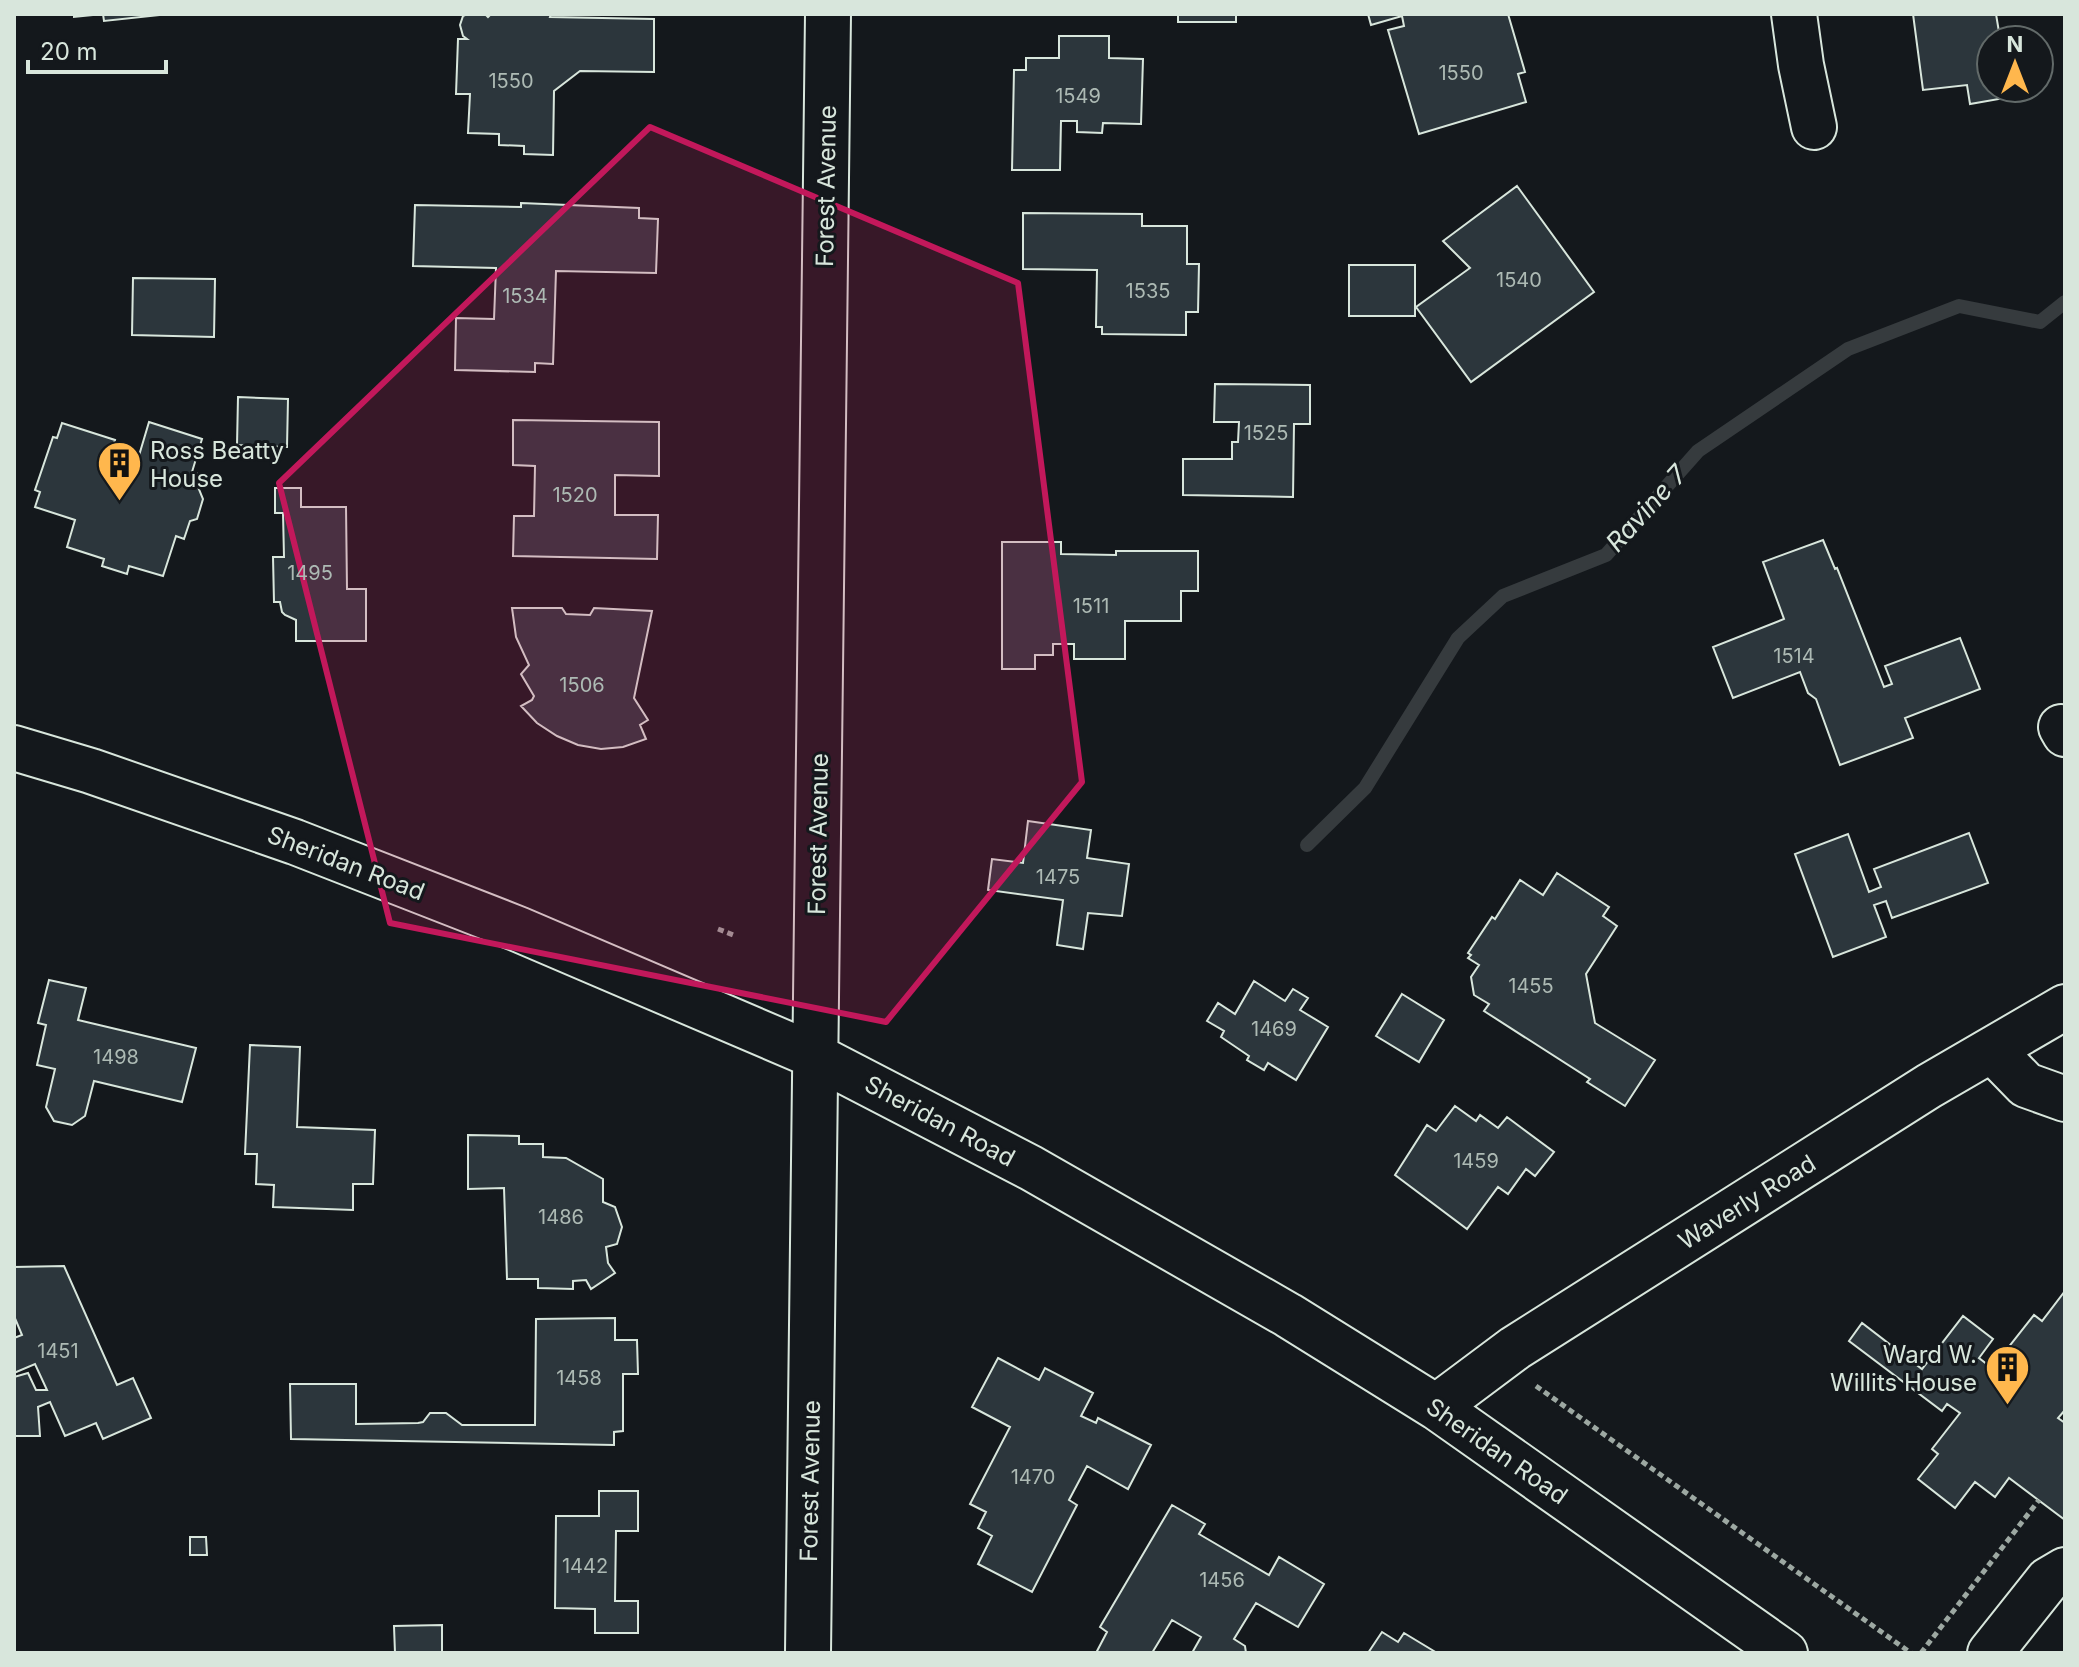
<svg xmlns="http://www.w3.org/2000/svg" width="2079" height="1667" viewBox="0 0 2079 1667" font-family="Inter,sans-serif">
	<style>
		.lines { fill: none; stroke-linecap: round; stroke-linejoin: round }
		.stream { stroke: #363b3e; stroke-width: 14 }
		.building { fill: #2c363c; stroke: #d8e6dc; stroke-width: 2 }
		.minor-casing { stroke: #d8e6dc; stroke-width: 48 }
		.path { stroke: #9da8a2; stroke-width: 5; stroke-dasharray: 6 4; stroke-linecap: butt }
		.minor { stroke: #14181c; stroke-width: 44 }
		.marked { fill: #c2185b; fill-opacity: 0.2; stroke: #c2185b; stroke-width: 6; stroke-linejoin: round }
		.labels { text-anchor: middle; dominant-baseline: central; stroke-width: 6; stroke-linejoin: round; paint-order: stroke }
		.number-label { font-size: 20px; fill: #adbab4 }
		.street-label { font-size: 24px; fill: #d8e6dc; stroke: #14181c }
		.poi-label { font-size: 24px; fill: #d8e6dc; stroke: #14181c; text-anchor: start }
		.water-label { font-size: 26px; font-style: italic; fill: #d8e6dc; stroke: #14181c }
	</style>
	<rect width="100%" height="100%" fill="#14181c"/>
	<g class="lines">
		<path class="stream" d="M 1307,845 L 1365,788 L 1458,638 L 1503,596 L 1606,555 L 1698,451 L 1848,349 L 1959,306 L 2040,322 L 2065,302"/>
	</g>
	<path class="building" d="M 74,14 L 169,14 L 104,21 L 103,14 L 74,17 Z
		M 467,14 L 485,14 L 488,17 L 491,14 L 551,14 L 550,17 L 654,19 L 654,72 L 580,71 L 554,91 L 553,155 L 524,154 L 524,146 L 499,145 L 499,134 L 468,133 L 470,94 L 456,94 L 458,39 L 467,39 L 463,36 L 460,25 L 463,16 Z
		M 1178,14 L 1236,14 L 1236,22 L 1178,22 Z
		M 1368,14 L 1508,14 L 1525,72 L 1518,74 L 1526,102 L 1419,134 L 1388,30 L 1404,26 L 1402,16 L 1371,25 Z
		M 1913,14 L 1996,14 L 1999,32 L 1991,40 L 1991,88 L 1998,88 L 1999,99 L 1970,104 L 1967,85 L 1923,90 Z
		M 1059,36 L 1109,36 L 1109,58 L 1143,59 L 1141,124 L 1103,123 L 1102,133 L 1077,132 L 1077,121 L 1061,121 L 1060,170 L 1012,170 L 1014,70 L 1026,70 L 1026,58 L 1059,58 Z
		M 1517,186 L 1594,292 L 1471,382 L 1416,307 L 1470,268 L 1443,241 Z
		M 521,203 L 639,208 L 639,218 L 658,219 L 656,273 L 556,271 L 553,364 L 535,363 L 535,372 L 455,370 L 456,318 L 494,319 L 496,268 L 413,266 L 415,205 L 521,207 Z
		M 1023,213 L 1142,214 L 1142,226 L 1187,226 L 1187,264 L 1199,264 L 1198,312 L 1186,312 L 1186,335 L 1102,334 L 1102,327 L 1096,327 L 1097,270 L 1023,269 Z
		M 1349,265 L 1415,265 L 1415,316 L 1349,316 Z
		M 133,278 L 215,279 L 214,337 L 132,335 Z
		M 1215,384 L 1310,385 L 1310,424 L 1294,424 L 1293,497 L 1183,495 L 1183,459 L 1232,459 L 1232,442 L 1238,442 L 1239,422 L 1214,422 Z
		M 238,397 L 288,399 L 287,447 L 237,445 Z
		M 513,420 L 659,422 L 659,476 L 615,475 L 615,515 L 658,515 L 657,559 L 513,556 L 514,516 L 534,516 L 535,466 L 513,465 Z
		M 149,422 L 202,439 L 192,472 L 201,475 L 198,487 L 203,499 L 197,519 L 190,521 L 184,539 L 176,536 L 163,576 L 129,566 L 127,574 L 102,566 L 104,559 L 67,547 L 75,520 L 35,507 L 40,492 L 35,490 L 53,437 L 57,438 L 62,423 L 115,440 L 105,471 L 132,479 Z
		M 275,488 L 301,488 L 301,507 L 346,507 L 347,589 L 366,589 L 366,641 L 296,641 L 296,620 L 285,615 L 282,612 L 280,602 L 274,602 L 273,557 L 284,557 L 283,513 L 275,513 Z
		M 1823,540 L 1835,569 L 1837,568 L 1884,687 L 1892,684 L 1885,666 L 1960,638 L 1980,689 L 1905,718 L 1913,738 L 1840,765 L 1816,699 L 1808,693 L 1800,672 L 1733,698 L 1713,647 L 1784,619 L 1763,562 Z
		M 1002,542 L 1061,542 L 1061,554 L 1116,555 L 1116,551 L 1198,551 L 1198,591 L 1181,591 L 1181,621 L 1125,621 L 1125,659 L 1074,659 L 1074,644 L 1053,644 L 1053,655 L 1035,655 L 1035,669 L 1002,669 Z
		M 512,608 L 562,608 L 566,614 L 590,615 L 594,608 L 652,611 L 634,698 L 648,720 L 640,725 L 646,739 L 623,747 L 601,749 L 578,745 L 557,736 L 537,723 L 521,706 L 532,700 L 534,696 L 521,674 L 529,665 L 516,637 Z
		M 1028,821 L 1091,830 L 1087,858 L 1129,864 L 1122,916 L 1088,913 L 1083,949 L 1057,945 L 1063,900 L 988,890 L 992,859 L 1023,863 Z
		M 1969,833 L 1988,883 L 1892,918 L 1886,901 L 1874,905 L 1886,937 L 1833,957 L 1795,854 L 1848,834 L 1869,892 L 1881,887 L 1874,869 Z
		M 1557,873 L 1609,907 L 1603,916 L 1617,926 L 1586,974 L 1595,1023 L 1655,1060 L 1625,1106 L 1587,1082 L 1590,1079 L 1484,1011 L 1489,1004 L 1474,995 L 1471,977 L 1479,965 L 1468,958 L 1471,955 L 1468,953 L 1492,917 L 1495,919 L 1520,880 L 1543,895 Z
		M 49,980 L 86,988 L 78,1020 L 196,1048 L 182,1102 L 94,1081 L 85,1116 L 72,1125 L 54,1121 L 46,1107 L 55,1069 L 37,1065 L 46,1025 L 38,1023 Z
		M 1254,981 L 1285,1001 L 1293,989 L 1308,998 L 1300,1010 L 1328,1027 L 1296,1080 L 1268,1063 L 1264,1070 L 1247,1060 L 1249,1056 L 1221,1037 L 1224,1031 L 1207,1021 L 1218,1003 L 1235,1014 Z
		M 1402,994 L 1444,1020 L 1419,1062 L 1376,1036 Z
		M 250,1045 L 300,1047 L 297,1127 L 375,1130 L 373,1184 L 353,1184 L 353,1210 L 273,1207 L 274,1185 L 256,1184 L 257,1154 L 245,1154 Z
		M 1455,1106 L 1476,1121 L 1480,1115 L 1498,1128 L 1507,1117 L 1554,1152 L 1535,1176 L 1526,1169 L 1508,1194 L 1498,1187 L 1467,1229 L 1395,1175 L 1427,1125 L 1436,1131 Z
		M 468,1135 L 519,1136 L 519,1144 L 543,1144 L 543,1157 L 566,1158 L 603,1179 L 603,1202 L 615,1207 L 622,1227 L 617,1244 L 606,1247 L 608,1263 L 615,1273 L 591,1289 L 586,1280 L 573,1281 L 573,1289 L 538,1288 L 538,1279 L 507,1279 L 504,1188 L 468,1189 Z
		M 64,1266 L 117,1385 L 133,1378 L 151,1418 L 103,1439 L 96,1423 L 65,1436 L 50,1402 L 38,1407 L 40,1436 L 14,1436 L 14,1377 L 28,1373 L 36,1390 L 47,1390 L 35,1364 L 14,1373 L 14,1338 L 22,1335 L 14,1316 L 14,1267 Z
		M 2065,1291 L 2065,1410 L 2058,1418 L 2065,1423 L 2065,1520 L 2009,1478 L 1995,1497 L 1975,1482 L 1955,1508 L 1918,1479 L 1938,1454 L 1932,1449 L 1960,1413 L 1947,1404 L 1942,1411 L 1849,1341 L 1862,1323 L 1922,1369 L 1963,1316 L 1993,1339 L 1979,1358 L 1992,1368 L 2034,1315 L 2042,1321 Z
		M 615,1318 L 615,1340 L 637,1340 L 638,1374 L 623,1374 L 623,1431 L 614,1432 L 614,1445 L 291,1439 L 290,1384 L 356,1384 L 356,1424 L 418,1423 L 423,1422 L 430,1413 L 446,1413 L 462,1425 L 535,1425 L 536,1319 Z
		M 998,1358 L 1039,1380 L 1045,1368 L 1093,1393 L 1081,1416 L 1096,1423 L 1098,1418 L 1151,1445 L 1128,1489 L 1087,1466 L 1069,1500 L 1077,1505 L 1032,1592 L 978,1564 L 992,1536 L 978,1528 L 986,1512 L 970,1504 L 1010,1427 L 972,1407 Z
		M 599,1491 L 638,1491 L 638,1531 L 616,1531 L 615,1601 L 638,1601 L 638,1633 L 595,1633 L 595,1609 L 555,1608 L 556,1516 L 599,1516 Z
		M 1172,1505 L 1205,1524 L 1199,1534 L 1269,1575 L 1279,1557 L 1324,1584 L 1298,1627 L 1256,1603 L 1234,1639 L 1245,1646 L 1246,1653 L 1192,1653 L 1201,1637 L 1172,1620 L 1152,1653 L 1096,1653 L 1107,1632 L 1100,1627 Z
		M 190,1537 L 206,1537 L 207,1555 L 190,1555 Z
		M 442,1625 L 442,1653 L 395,1653 L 394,1626 Z
		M 1382,1632 L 1398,1642 L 1404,1633 L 1437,1653 L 1368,1653 Z"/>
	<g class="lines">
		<defs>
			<path id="minor" d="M 1794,14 L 1801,65 L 1814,127
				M 2061,727 L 2065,734
				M 14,748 L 91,771 L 295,842 L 518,929 L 815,1056 L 1031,1168 L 1288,1315 L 1436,1407 L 1785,1653
				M 1992,1050 L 2026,1085 L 2065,1099
				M 1436,1407 L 1515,1348 L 1929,1086 L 2065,1007
				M 808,1653 L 828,14
				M 1990,1653 L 2048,1580 L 2065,1570"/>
		</defs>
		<use href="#minor" class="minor-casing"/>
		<path class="path" d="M 718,929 L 736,936
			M 1536,1386 L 1911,1653
			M 1921,1653 L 2039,1500"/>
		<use href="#minor" class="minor"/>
	</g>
	<path class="marked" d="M 650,127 L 1018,283 L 1082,782 L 886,1022 L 390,923 L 279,483 Z"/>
	<defs>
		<symbol id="building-pin" viewBox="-11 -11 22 30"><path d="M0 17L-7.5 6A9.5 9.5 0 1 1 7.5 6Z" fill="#ffb74d" stroke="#14181c"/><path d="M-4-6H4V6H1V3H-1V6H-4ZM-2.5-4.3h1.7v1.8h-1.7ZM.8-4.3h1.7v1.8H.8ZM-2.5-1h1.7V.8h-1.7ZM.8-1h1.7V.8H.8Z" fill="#111"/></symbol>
	</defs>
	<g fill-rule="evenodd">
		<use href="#building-pin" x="94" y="438" width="51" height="69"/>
		<use href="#building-pin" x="1982" y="1342" width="51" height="69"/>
	</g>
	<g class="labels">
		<g class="number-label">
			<text x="1461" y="73">1550</text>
			<text x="511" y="81">1550</text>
			<text x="1078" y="96">1549</text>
			<text x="1519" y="280">1540</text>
			<text x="1148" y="291">1535</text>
			<text x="525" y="296">1534</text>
			<text x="1266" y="433">1525</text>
			<text x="575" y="495">1520</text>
			<text x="310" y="573">1495</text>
			<text x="1091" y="606">1511</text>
			<text x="1794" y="656">1514</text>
			<text x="582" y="685">1506</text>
			<text x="1058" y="877">1475</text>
			<text x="1531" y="986">1455</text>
			<text x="1274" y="1029">1469</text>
			<text x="116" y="1057">1498</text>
			<text x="1476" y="1161">1459</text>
			<text x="561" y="1217">1486</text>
			<text x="58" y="1351">1451</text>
			<text x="579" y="1378">1458</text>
			<text x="1033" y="1477">1470</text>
			<text x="585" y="1566">1442</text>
			<text x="1222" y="1580">1456</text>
		</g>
		<g class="street-label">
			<text transform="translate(826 186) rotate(-89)">Forest Avenue</text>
			<text transform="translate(818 834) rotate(-89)">Forest Avenue</text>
			<text transform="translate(346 863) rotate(21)">Sheridan Road</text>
			<text transform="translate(940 1121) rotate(28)">Sheridan Road</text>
			<text transform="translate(1747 1202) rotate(-32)">Waverly Road</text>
			<text transform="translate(1497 1451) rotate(35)">Sheridan Road</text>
			<text transform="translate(810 1481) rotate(-89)">Forest Avenue</text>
		</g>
		<g class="poi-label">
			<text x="150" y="450">Ross Beatty<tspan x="150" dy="28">House</tspan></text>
			<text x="1977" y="1354" text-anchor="end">Ward W.<tspan x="1977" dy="28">Willits House</tspan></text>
		</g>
		<g class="water-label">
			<text transform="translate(1646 508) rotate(-48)">Ravine 7</text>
		</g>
	</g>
	<rect width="2079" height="1667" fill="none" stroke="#d8e6dc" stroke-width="32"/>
	<g transform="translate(2015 64)"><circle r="38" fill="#14181c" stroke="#626a69" stroke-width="2"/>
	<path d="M0-6L14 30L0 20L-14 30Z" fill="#ffb74d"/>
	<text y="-12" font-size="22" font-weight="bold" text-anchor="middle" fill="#d8e6dc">N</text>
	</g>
	<path d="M28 60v12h138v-12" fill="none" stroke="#d8e6dc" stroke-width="4"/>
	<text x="40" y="60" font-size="24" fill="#d8e6dc" stroke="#14181c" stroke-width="6" paint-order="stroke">20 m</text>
</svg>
